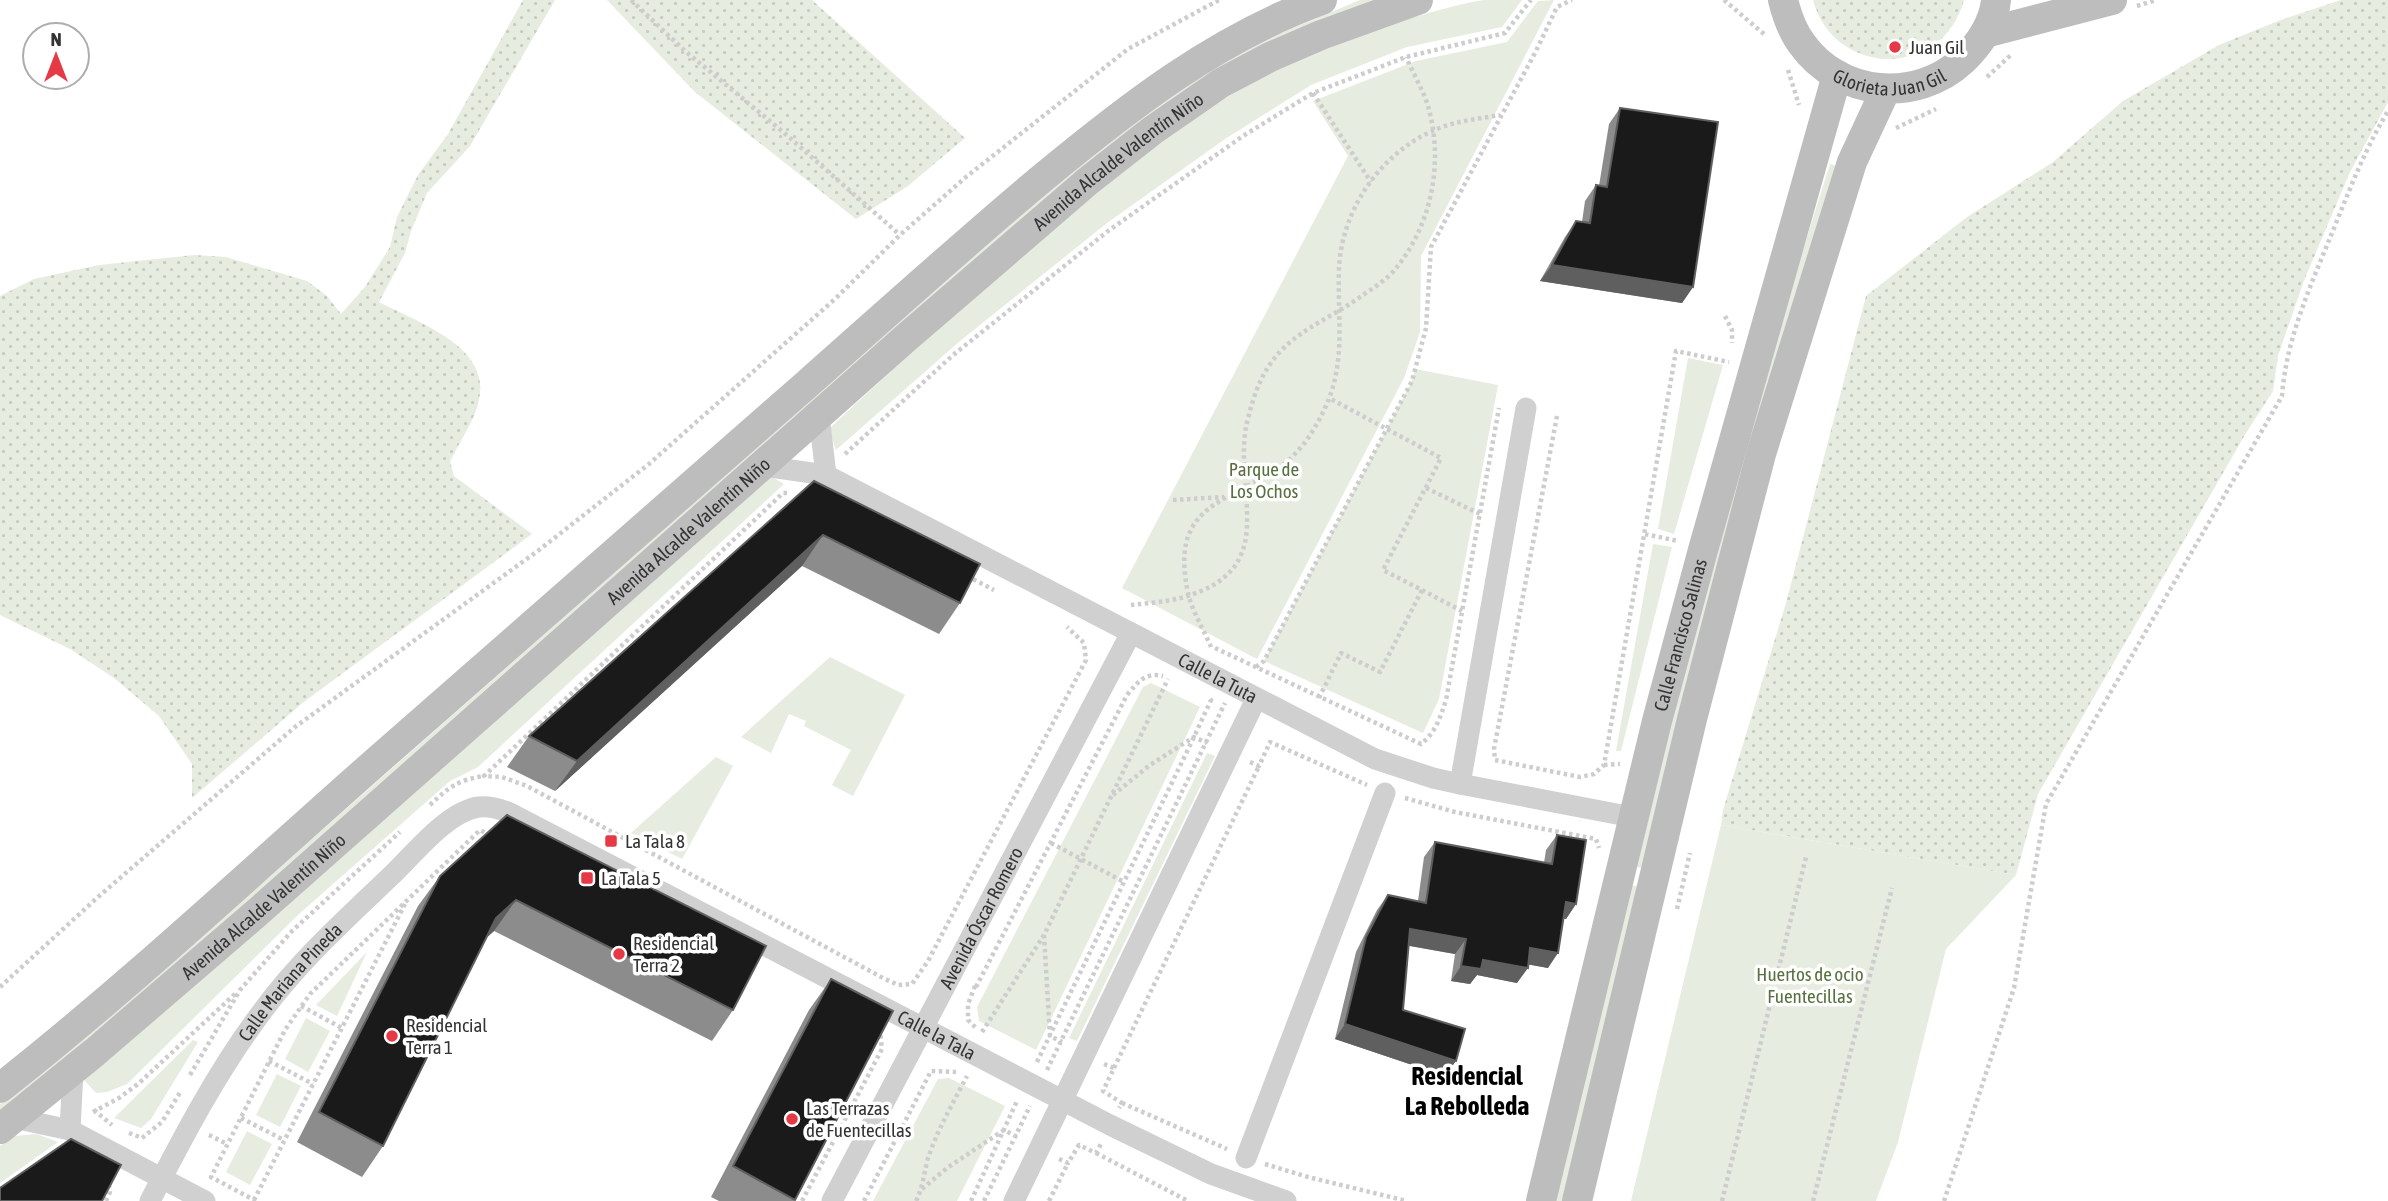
<svg xmlns="http://www.w3.org/2000/svg" width="2388" height="1201" viewBox="0 0 2388 1201" font-family="'Asap Condensed',sans-serif">
	<style>
		.grass { fill: url(#grass-dots) }
		.green { fill: #e6ecdf }
		.lines { fill: none; stroke-linecap: round; stroke-linejoin: round }
		.path { stroke: #cdcdcd; stroke-width: 4.5; stroke-dasharray: 3.5 3.5; stroke-linecap: butt }
		.street { stroke: #d0d0d0; stroke-width: 21 }
		.secondary { stroke: #bdbdbd; stroke-width: 30 }
		.wall { fill: #8c8c8c }
		.shaded-wall { fill: #5f5f5f }
		.building { fill: #1a1a1a; stroke: #5f5f5f; stroke-width: 2 }
		.poi-dot { fill: #e63946; stroke: #fff; stroke-width: 2.5 }
		.labels { text-anchor: middle; dominant-baseline: central; stroke-width: 7; stroke-linejoin: round; paint-order: stroke }
		.poi-label { font-size: 19px; fill: #333; stroke: #fff; text-anchor: start }
		.street-label { font-size: 19px; fill: #333; stroke: #fff }
		.park-label { font-size: 19px; fill: #56703f; stroke: #fff }
		.district-label { font-size: 26px; font-weight: bold; fill: #000; stroke: #fff }
	</style>
	<defs>
		<pattern id="grass-dots" width="8" height="8" patternUnits="userSpaceOnUse" patternTransform="scale(1.75)"><rect width="8" height="8" fill="#e6ecdf"/><path d="M2 2h.1M6 6h.1" fill="none" stroke="#c6cbc0" stroke-width="1.8" stroke-linecap="round"/></pattern>
	</defs>
	<rect width="100%" height="100%" fill="#fff"/>
	<path class="grass" d="M 523,0 L 555,0 L 470,146 L 427,193 L 411,231 L 405,253 L 379,302 C 412,320 486,344 480,393 C 478,417 460,440 450,462 L 454,476 L 532,534 L 305,701 L 192,798 L 192,764 L 159,716 L 114,678 L 70,649 L 0,615 L 0,296 L 34,279 L 99,265 L 194,255 L 226,257 L 307,281 L 327,296 L 341,314 L 365,287 L 390,247 L 397,217 L 418,175 L 448,134 Z
		M 607,0 L 812,0 L 965,138 L 908,186 L 856,219 L 695,92 Z
		M 1813,0 L 1964,0 C 1943,79 1834,78 1813,0 Z
		M 2341,0 L 2388,0 L 2388,102 L 2350,172 L 2303,283 L 2278,356 L 2273,391 L 2246,433 L 2038,794 L 2016,875 L 1721,825 L 1723,810 L 1786,603 L 1866,296 L 1967,217 L 2053,162 L 2123,101 L 2219,45 L 2278,21 Z"/>
	<path class="green" d="M 1360,0 L 1378,0 L 1246,57 L 232,918 L 0,1112 L 0,1104 L 56,1059 L 263,882 L 1027,209 L 1157,103 L 1248,47 Z
		M 1484,0 L 1522,0 L 1502,27 L 1407,47 L 1311,85 L 1225,139 L 1107,223 L 960,341 L 836,450 L 829,429 C 883,377 939,329 994,280 C 1076,208 1160,134 1255,81 C 1308,52 1364,30 1422,15 C 1443,9 1463,3 1484,0 Z
		M 1554,0 L 1421,256 L 1420,332 L 1404,378 L 1257,659 L 1122,588 L 1348,156 L 1313,101 L 1416,61 L 1507,42 L 1538,1 Z
		M 1830,164 L 1837,166 L 1642,868 L 1637,867 C 1692,630 1756,395 1830,164 Z
		M 1688,358 L 1723,365 L 1674,534 L 1658,529 Z
		M 1415,369 L 1498,385 L 1439,699 L 1423,733 L 1264,661 L 1412,381 Z
		M 769,475 L 784,484 L 478,767 L 450,781 L 299,914 L 127,1084 L 107,1092 L 96,1093 L 84,1080 Z
		M 1653,544 L 1672,547 L 1621,751 L 1616,751 Z
		M 830,657 L 905,695 L 853,796 L 832,785 L 851,750 L 804,726 L 806,721 L 789,714 L 771,753 L 741,737 Z
		M 1151,683 L 1200,707 L 1036,1050 L 979,1021 L 977,1007 L 1143,687 Z
		M 1207,753 L 1215,756 L 1077,1041 L 1069,1038 Z
		M 716,757 L 733,766 L 682,859 L 631,833 Z
		M 1721,825 L 2016,875 L 1946,949 L 1898,1142 L 1876,1201 L 1631,1201 Z
		M 1631,885 L 1639,887 L 1562,1201 L 1554,1201 Z
		M 367,952 L 337,1016 L 316,1005 Z
		M 306,1018 L 330,1031 L 308,1072 L 285,1059 Z
		M 193,1040 L 198,1042 L 151,1119 L 141,1128 L 114,1118 Z
		M 277,1074 L 301,1086 L 280,1127 L 256,1115 Z
		M 949,1078 L 1005,1106 L 957,1201 L 873,1201 L 938,1079 Z
		M 247,1131 L 272,1144 L 250,1185 L 226,1172 Z
		M 37,1134 L 58,1142 L 0,1183 L 0,1146 L 14,1136 Z"/>
	<g class="lines">
		<path class="path" d="M 631,0 L 685,51 L 782,131 L 900,235
			M 1724,0 L 1764,34
			M 2137,6 L 2156,0
			M 1788,70 L 1799,105
			M 1987,77 L 2012,54
			M 1313,93 L 1371,182
			M 1896,128 L 1936,109
			M 1725,316 L 1732,330 L 1732,343
			M 1557,416 L 1494,749 L 1495,760 L 1580,777 L 1594,774 L 1604,765 L 1676,351 L 1729,362
			M 845,454 L 952,356 L 1108,231 L 1243,136 L 1313,93 L 1406,57 L 1505,33 L 1531,0
			M 1426,488 L 1480,514
			M 787,493 L 783,493 L 484,776 L 502,777 L 527,786 L 883,978 L 898,985 L 912,984 L 928,961 L 1086,660 L 1084,643 L 1067,627
			M 1173,500 L 1224,497
			M 1645,534 L 1678,541
			M 967,576 L 994,590
			M 1422,590 L 1462,611
			M 1131,605 C 1148,603 1167,602 1184,597 C 1281,569 1234,497 1246,427 C 1249,413 1254,395 1260,382 C 1282,334 1321,325 1360,297 C 1372,289 1388,279 1397,267 C 1432,223 1444,161 1428,106 C 1423,90 1413,73 1406,57
			M 1211,647 C 1204,630 1192,611 1188,593 C 1171,512 1214,506 1271,473 C 1292,461 1309,440 1320,418 C 1348,367 1337,323 1339,268 C 1342,205 1387,144 1448,125 C 1465,120 1483,118 1500,115
			M 1215,648 L 1421,744 C 1436,732 1440,718 1446,700 L 1499,408
			M 1256,667 L 1264,661 L 1412,381 L 1426,328 L 1431,247 L 1536,51 L 1557,7 L 1572,0
			M 1319,698 L 1341,653 L 1380,672 L 1422,590 L 1383,570 L 1441,458 L 1329,398
			M 1250,762 L 1259,766 L 1270,742 L 1367,785
			M 1604,765 L 1620,764
			M 1113,795 L 1150,765 L 1194,737 L 1207,743
			M 1405,798 L 1455,812 L 1596,839 L 1599,848
			M 430,805 C 449,787 458,780 484,776
			M 1051,843 L 1124,882
			M 1677,909 L 1690,853
			M 1044,935 L 1050,1036 L 1062,1042
			M 975,986 L 968,1004 L 968,1020 L 976,1028
			M 0,987 L 98,897 L 295,727 L 539,550 L 649,464 L 835,299 L 900,235 L 966,177 L 1128,49 L 1219,0
			M 976,987 L 1127,695 C 1138,682 1145,672 1163,676
			M 301,1006 L 342,1028
			M 982,1032 L 1044,935 L 1168,679
			M 269,1061 L 313,1084
			M 1037,1062 L 1194,737 L 1211,700 L 1208,699
			M 1104,1064 L 1114,1068 L 1103,1091 L 1122,1103 L 1119,1108
			M 1114,1068 L 1259,766
			M 1047,1070 L 1225,703
			M 190,1075 L 240,990 L 292,931 L 400,832
			M 1122,1103 L 1227,1149
			M 94,1110 L 112,1125
			M 93,1112 L 119,1098 L 138,1084 L 236,993
			M 241,1118 L 284,1140
			M 129,1133 L 142,1138 L 162,1122 L 181,1091
			M 209,1135 L 227,1144
			M 1096,1153 L 1188,1201
			M 1059,1159 L 1068,1163 L 1079,1145 L 1096,1153 L 1101,1144
			M 1265,1164 L 1308,1177 L 1407,1201
			M 922,1189 L 947,1168 L 1004,1130 L 1017,1137
			M 254,1200 L 405,904
			M 106,1201 L 110,1192 L 109,1185
			M 256,1201 L 211,1177 L 285,1030 L 310,994 L 480,830 L 489,835
			M 802,1201 L 882,1049 L 880,1032 L 878,1031
			M 864,1201 L 931,1071 L 956,1072
			M 916,1201 C 923,1187 924,1173 928,1158 C 938,1129 953,1103 967,1076
			M 971,1201 L 1017,1101
			M 984,1201 L 1030,1106
			M 1049,1201 L 1068,1163
			M 1722,1201 L 1806,857
			M 1813,1201 L 1892,888
			M 1944,1201 L 2014,988 L 2046,804 L 2282,396 C 2286,339 2311,285 2332,233 C 2349,191 2365,149 2388,111"/>
		<g class="street">
			<path d="M 819,415 L 826,475"/>
			<path id="s1" d="M 762,466 L 826,475 L 1375,759 L 1433,778 L 1460,784 L 1632,817"/>
			<path d="M 1460,784 L 1526,408"/>
			<path d="M 14,1118 L 70,1130 L 205,1201"/>
			<path d="M 70,1130 L 73,1071"/>
			<path d="M 1246,1158 L 1385,793"/>
			<path id="s2" d="M 150,1201 C 184,1135 219,1068 264,1009 C 301,959 348,917 393,874 C 415,853 448,811 479,807 C 490,806 500,809 510,813 L 1110,1125 L 1211,1174 L 1286,1201"/>
			<path id="s3" d="M 832,1201 L 1131,633"/>
			<path d="M 1014,1201 L 1256,699"/>
		</g>
		<g class="secondary">
			<path id="s4" d="M 1783,0 C 1787,16 1792,31 1802,44 C 1839,96 1916,104 1963,60 C 1979,45 1994,23 1996,0"/>
			<path d="M 1985,33 L 2112,0"/>
			<path d="M 0,1088 C 131,985 253,870 378,760 C 520,634 664,511 806,385 C 884,316 960,247 1040,180 C 1127,108 1215,39 1322,0"/>
			<path id="s5" d="M 0,1129 L 95,1052 L 260,910 L 907,337 L 1088,181 L 1153,130 L 1221,83 L 1270,57 L 1321,35 L 1418,0"/>
			<path id="s6" d="M 1541,1201 L 1657,721 L 1703,550 L 1837,75"/>
			<path d="M 1577,1201 L 1692,719 L 1761,454 L 1852,162 L 1886,89"/>
		</g>
	</g>
	<path class="wall" d="M 1620,108 L 1693,287 L 1682,303 L 1540,281 L 1565,237 L 1576,221 L 1582,222 L 1585,201 L 1596,185 L 1599,186 L 1609,124 Z
		M 814,481 L 960,603 L 939,634 L 802,566 L 555,791 L 507,767 L 529,736 Z
		M 507,815 L 733,1010 L 712,1041 L 494,931 L 485,939 L 383,1146 L 362,1177 L 297,1142 L 418,906 L 440,876 Z
		M 1557,835 L 1576,904 L 1566,919 L 1563,918 L 1548,968 L 1528,964 L 1517,983 L 1477,975 L 1470,984 L 1451,981 L 1455,954 L 1409,946 L 1403,1010 L 1445,1076 L 1335,1039 L 1356,952 L 1377,910 L 1388,895 L 1418,901 L 1424,857 L 1435,842 L 1544,863 L 1546,850 Z
		M 831,979 L 893,1011 L 794,1201 L 719,1201 L 711,1197 L 809,1010 Z"/>
	<path class="shaded-wall" d="M 1552,265 L 1693,287 L 1682,303 L 1540,281 Z
		M 823,535 L 802,566 L 555,791 L 577,761 Z
		M 516,900 L 494,931 L 474,949 L 496,918 Z
		M 1566,902 L 1576,904 L 1566,919 L 1555,917 Z
		M 1410,929 L 1466,939 L 1455,954 L 1400,944 Z
		M 1530,948 L 1558,953 L 1548,968 L 1520,963 Z
		M 1483,960 L 1528,968 L 1517,983 L 1477,975 L 1470,984 L 1451,981 L 1461,966 Z
		M 1345,1024 L 1456,1061 L 1445,1076 L 1335,1039 Z"/>
	<path class="building" d="M 1620,108 L 1718,122 L 1693,287 L 1552,265 L 1576,221 L 1590,223 L 1596,185 L 1607,187 Z
		M 814,481 L 980,564 L 960,603 L 823,535 L 577,761 L 529,736 Z
		M 507,815 L 766,946 L 733,1010 L 516,900 L 496,918 L 383,1146 L 319,1112 L 440,876 Z
		M 1557,835 L 1586,840 L 1576,904 L 1566,902 L 1558,953 L 1530,948 L 1528,968 L 1483,960 L 1481,969 L 1461,966 L 1466,939 L 1410,929 L 1403,1010 L 1465,1029 L 1456,1061 L 1345,1024 L 1366,937 L 1388,895 L 1426,903 L 1435,842 L 1552,864 Z
		M 831,979 L 893,1011 L 795,1200 L 733,1166 Z
		M 71,1139 L 121,1165 L 102,1201 L 0,1201 L 0,1188 Z"/>
	<g class="poi-dot">
		<circle cx="1895" cy="47" r="7"/>
		<rect x="604" y="834" width="14" height="14" rx="3.5"/>
		<rect x="580" y="871" width="14" height="14" rx="3.5"/>
		<circle cx="619" cy="954" r="7"/>
		<circle cx="392" cy="1036" r="7"/>
		<circle cx="792" cy="1119" r="7"/>
	</g>
	<g class="labels">
		<g class="poi-label">
			<text x="1909" y="47">Juan Gil</text>
			<text x="625" y="841">La Tala 8</text>
			<text x="601" y="878">La Tala 5</text>
			<text x="633" y="943">Residencial<tspan x="633" dy="22">Terra 2</tspan></text>
			<text x="406" y="1025">Residencial<tspan x="406" dy="22">Terra 1</tspan></text>
			<text x="806" y="1108">Las Terrazas<tspan x="806" dy="22">de Fuentecillas</tspan></text>
		</g>
		<g class="street-label">
			<text stroke="none"><textPath href="#s4" startOffset="150">Glorieta Juan Gil</textPath></text>
			<text stroke="none"><textPath href="#s5" startOffset="1479">Avenida Alcalde Valentín Niño</textPath></text>
			<text stroke="none"><textPath href="#s5" startOffset="912">Avenida Alcalde Valentín Niño</textPath></text>
			<text stroke="none"><textPath href="#s6" startOffset="583">Calle Francisco Salinas</textPath></text>
			<text stroke="none"><textPath href="#s1" startOffset="506">Calle la Tuta</textPath></text>
			<text stroke="none"><textPath href="#s5" startOffset="345">Avenida Alcalde Valentín Niño</textPath></text>
			<text stroke="none"><textPath href="#s3" startOffset="320">Avenida Óscar Romero</textPath></text>
			<text stroke="none"><textPath href="#s2" startOffset="261">Calle Mariana Pineda</textPath></text>
			<text stroke="none"><textPath href="#s2" startOffset="1034">Calle la Tala</textPath></text>
		</g>
		<g class="park-label">
			<text x="1264" y="469">Parque de<tspan x="1264" dy="22">Los Ochos</tspan></text>
			<text x="1810" y="974">Huertos de ocio<tspan x="1810" dy="22">Fuentecillas</tspan></text>
		</g>
		<g class="district-label">
			<text x="1467" y="1076">Residencial<tspan x="1467" dy="30">La Rebolleda</tspan></text>
		</g>
	</g>
	<g transform="translate(56 56)"><circle r="33" fill="#ffffff" stroke="#adadad" stroke-width="2"/>
	<path d="M0-5L12 26L0 18L-12 26Z" fill="#e63946"/>
	<text y="-10" font-size="19" font-weight="bold" text-anchor="middle" fill="#333333">N</text>
	</g>
</svg>
